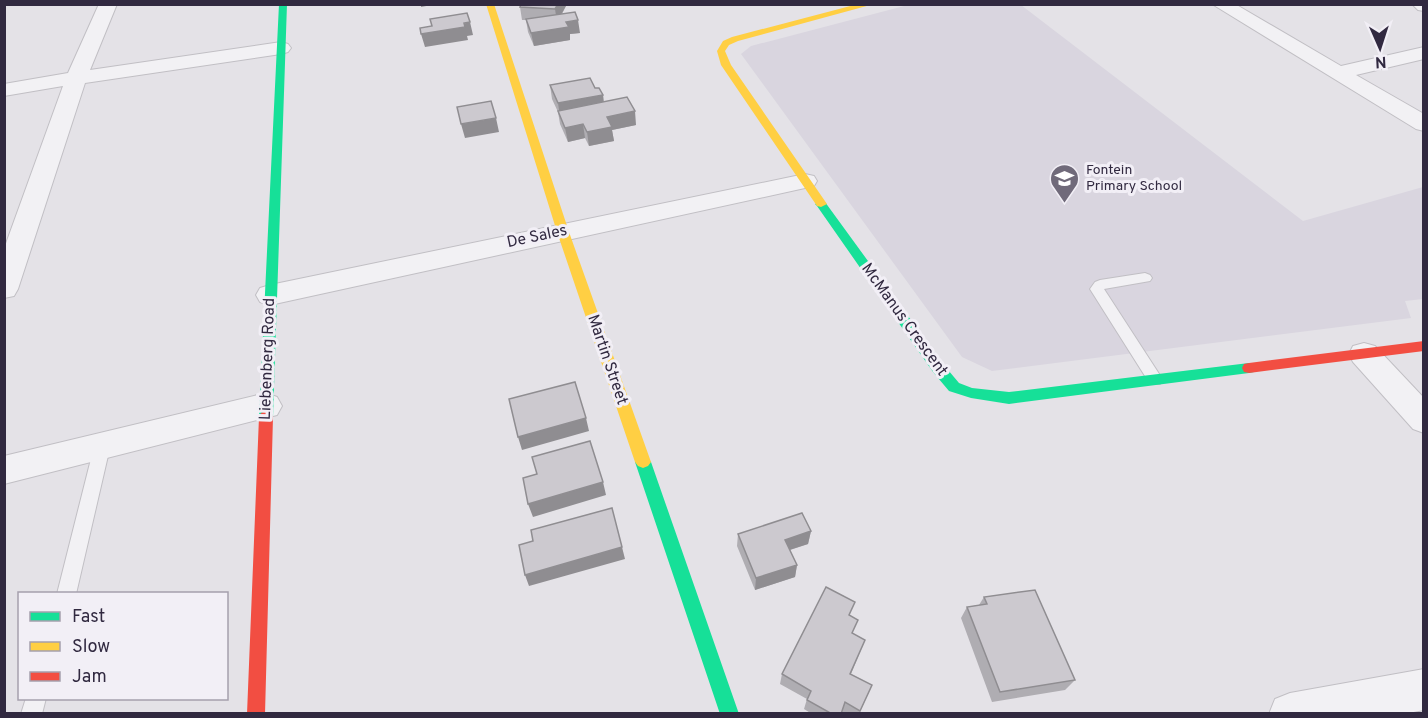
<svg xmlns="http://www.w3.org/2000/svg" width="1428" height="718" viewBox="0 0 1428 718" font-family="Overpass,sans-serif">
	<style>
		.built { fill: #d9d5df }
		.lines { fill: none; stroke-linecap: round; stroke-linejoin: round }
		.lane-casing { stroke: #c1bfc4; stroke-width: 2 }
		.street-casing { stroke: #c1bfc4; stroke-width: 2 }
		.lane { fill: #f2f1f4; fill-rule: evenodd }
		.street { fill: #f2f1f4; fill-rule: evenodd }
		.fast { fill: #16e098; fill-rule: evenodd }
		.slow { fill: #ffcf43; fill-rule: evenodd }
		.jam { fill: #f24e42; fill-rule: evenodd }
		.wall { fill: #afadb2 }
		.shaded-wall { fill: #8f8d91 }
		.building { fill: #ccc9cf; stroke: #8f8d91; stroke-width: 1.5 }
		.labels { text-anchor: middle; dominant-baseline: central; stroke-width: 6; stroke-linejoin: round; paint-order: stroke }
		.far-poi-label { font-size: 14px; fill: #312940; stroke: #f2eff6; text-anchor: start }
		.street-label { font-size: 16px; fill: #312940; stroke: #f2eff6 }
	</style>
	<rect width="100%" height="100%" fill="#e4e2e7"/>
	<path class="built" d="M 908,5 L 1021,5 L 1303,221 L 1423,187 L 1423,299 L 1405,301 L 1411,318 L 992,371 L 962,357 L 741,54 L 751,46 Z"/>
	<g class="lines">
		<defs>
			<path id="lane" d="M 1145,273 L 1150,275 L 1152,278 L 1150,281 L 1104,289 L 1163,380 L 1160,384 L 1150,384 L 1090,289 L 1095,282 L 1100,280 Z
				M 102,440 L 108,442 L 110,447 L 76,594 L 57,594 L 94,447 L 96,442 Z
				M 26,698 L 46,698 L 42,714 L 21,714 Z"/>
			<path id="street" d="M 99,4 L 117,4 L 90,70 L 281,42 L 288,44 L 291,48 L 288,52 L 281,54 L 85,83 L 18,289 L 14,296 L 4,298 L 4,249 L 63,86 L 4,96 L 4,84 L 68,73 Z
				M 1212,4 L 1235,4 L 1341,66 L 1424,47 L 1424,59 L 1356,75 L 1424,114 L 1424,131 L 1416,129 Z
				M 1412,4 L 1424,4 L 1424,11 L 1418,10 Z
				M 805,174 L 814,176 L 817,181 L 814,186 L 270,305 L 260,302 L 256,295 L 260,288 L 270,285 Z
				M 1364,343 L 1375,346 L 1424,398 L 1424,433 L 1413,429 L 1353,362 L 1349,354 L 1353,346 Z
				M 266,393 L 277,397 L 282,406 L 277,415 L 4,484 L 4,456 Z
				M 1424,669 L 1424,710 L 1403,714 L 1269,714 L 1275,699 L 1290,693 Z"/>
		</defs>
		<use href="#lane" class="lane-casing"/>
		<use href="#street" class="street-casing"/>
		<use href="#lane" class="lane"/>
		<use href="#street" class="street"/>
		<path class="fast" d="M 279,4 L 287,4 L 273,417 L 271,421 L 266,423 L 261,421 L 259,417 Z
			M 821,201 L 825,202 L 943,364 L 959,383 L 972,388 L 1009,392 L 1249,363 L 1254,364 L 1256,368 L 1254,372 L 1249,373 L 1009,404 L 971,398 L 949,391 L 933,372 L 817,206 L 815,204 Z
			M 643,456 L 648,458 L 651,462 L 739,714 L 720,714 L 635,462 L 638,458 Z"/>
		<path class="slow" d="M 486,4 L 494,4 L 569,232 L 651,462 L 648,466 L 643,468 L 638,466 L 635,462 L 557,232 Z
			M 858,4 L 874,4 L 738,41 L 729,45 L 725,51 L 731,65 L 827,204 L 821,207 L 817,206 L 721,65 L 717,51 L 723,41 L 732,37 Z"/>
		<path class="jam" d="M 1424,341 L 1424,351 L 1249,373 L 1244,372 L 1242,368 L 1244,364 L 1249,363 Z
			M 266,411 L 271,413 L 273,417 L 265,714 L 247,714 L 259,417 L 261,413 Z"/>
	</g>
	<path class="wall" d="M 520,4 L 567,4 L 562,14 L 580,33 L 570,34 L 570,40 L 534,46 L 528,32 L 526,20 L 522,20 L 520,7 Z
		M 550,85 L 595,88 L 603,95 L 604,102 L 636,125 L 612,130 L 614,141 L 589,146 L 585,138 L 568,142 L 560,124 L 558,112 L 552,99 Z
		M 811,531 L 808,544 L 790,550 L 797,565 L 795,577 L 755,590 L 737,546 L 738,534 Z
		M 984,597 L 1075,680 L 1065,690 L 992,702 L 961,618 L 967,607 L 979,605 Z
		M 850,616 L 853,634 L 865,640 L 851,674 L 872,685 L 859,714 L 845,714 L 842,712 L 841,714 L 812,714 L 804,709 L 807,699 L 780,684 L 782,674 Z"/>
	<path class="shaded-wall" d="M 421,4 L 437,4 L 421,7 Z
		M 558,4 L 567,4 L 557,22 L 555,9 Z
		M 578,20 L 580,33 L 570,34 L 570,40 L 534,46 L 531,33 L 566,22 Z
		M 470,22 L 473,35 L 467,36 L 468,40 L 425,47 L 421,34 Z
		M 603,95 L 604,108 L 560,117 L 558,103 Z
		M 635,111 L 636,125 L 612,130 L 614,141 L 589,146 L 587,132 L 607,117 Z
		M 496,118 L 499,132 L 465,138 L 461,124 Z
		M 583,124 L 585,138 L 568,142 L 565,128 Z
		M 586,418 L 589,431 L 522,450 L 518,437 Z
		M 603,482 L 606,495 L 533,517 L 528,504 Z
		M 811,531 L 808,544 L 783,552 L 785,540 Z
		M 622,547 L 625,559 L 529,586 L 525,575 Z
		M 797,565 L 795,577 L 755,590 L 756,578 Z"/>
	<path class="building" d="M 521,4 L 558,4 L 555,9 L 520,7 Z
		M 575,12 L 578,20 L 566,22 L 569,27 L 531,33 L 526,19 Z
		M 467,13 L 470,22 L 464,23 L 465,27 L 421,34 L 420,28 L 432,26 L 430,19 Z
		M 590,78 L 595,88 L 599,88 L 603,95 L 558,103 L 550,85 Z
		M 627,97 L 635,111 L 607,117 L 612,127 L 587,132 L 583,124 L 565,128 L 558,111 Z
		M 491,101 L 496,118 L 461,124 L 457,107 Z
		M 575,382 L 586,418 L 518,437 L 509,399 Z
		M 590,441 L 603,482 L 528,504 L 523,478 L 537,474 L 532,457 Z
		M 612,508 L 622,547 L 525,575 L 519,545 L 533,541 L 531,530 Z
		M 802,513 L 811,531 L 785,540 L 797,565 L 756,578 L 738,534 Z
		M 826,587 L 855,602 L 849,615 L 858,620 L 852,633 L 865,640 L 850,674 L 872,685 L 860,711 L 845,702 L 841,714 L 832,714 L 807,700 L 811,691 L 782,674 Z
		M 1035,590 L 1075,680 L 1000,692 L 967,607 L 987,604 L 984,597 Z"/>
	<defs>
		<symbol id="school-pin" viewBox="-11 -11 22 30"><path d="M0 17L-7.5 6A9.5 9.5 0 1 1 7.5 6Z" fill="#706a7a" stroke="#f2eff6"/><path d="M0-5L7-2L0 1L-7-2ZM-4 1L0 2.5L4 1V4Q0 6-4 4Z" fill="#fff"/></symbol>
	</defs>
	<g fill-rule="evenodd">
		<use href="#school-pin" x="1048" y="162" width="33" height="45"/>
	</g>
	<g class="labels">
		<g class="far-poi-label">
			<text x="1086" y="170">Fontein<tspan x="1086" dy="16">Primary School</tspan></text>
		</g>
		<g class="street-label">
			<text transform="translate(537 237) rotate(-12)">De Sales</text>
			<text transform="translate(904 320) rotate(54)">McManus Crescent</text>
			<text transform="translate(268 359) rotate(-88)">Liebenberg Road</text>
			<text transform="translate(607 360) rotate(71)">Martin Street</text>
		</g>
	</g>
	<rect width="1428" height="718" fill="none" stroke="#312940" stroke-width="12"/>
	<rect x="18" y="592" width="210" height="108" fill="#f2eff6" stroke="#a5a0ad" stroke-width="1.5"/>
	<rect x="30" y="612" width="30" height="9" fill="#16e098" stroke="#a5a0ad" stroke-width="1.5"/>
	<text x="72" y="622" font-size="18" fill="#312940">Fast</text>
	<rect x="30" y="642" width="30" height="9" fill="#ffcf43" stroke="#a5a0ad" stroke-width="1.5"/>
	<text x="72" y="652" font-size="18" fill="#312940">Slow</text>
	<rect x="30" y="672" width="30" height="9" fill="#f24e42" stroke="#a5a0ad" stroke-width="1.5"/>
	<text x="72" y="682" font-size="18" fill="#312940">Jam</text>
	<g transform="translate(1380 48) rotate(177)" stroke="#f2eff6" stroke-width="4.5" paint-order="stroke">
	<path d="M0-4.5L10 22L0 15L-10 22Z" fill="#312940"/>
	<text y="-9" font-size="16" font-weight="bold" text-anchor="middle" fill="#312940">N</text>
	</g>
</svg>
